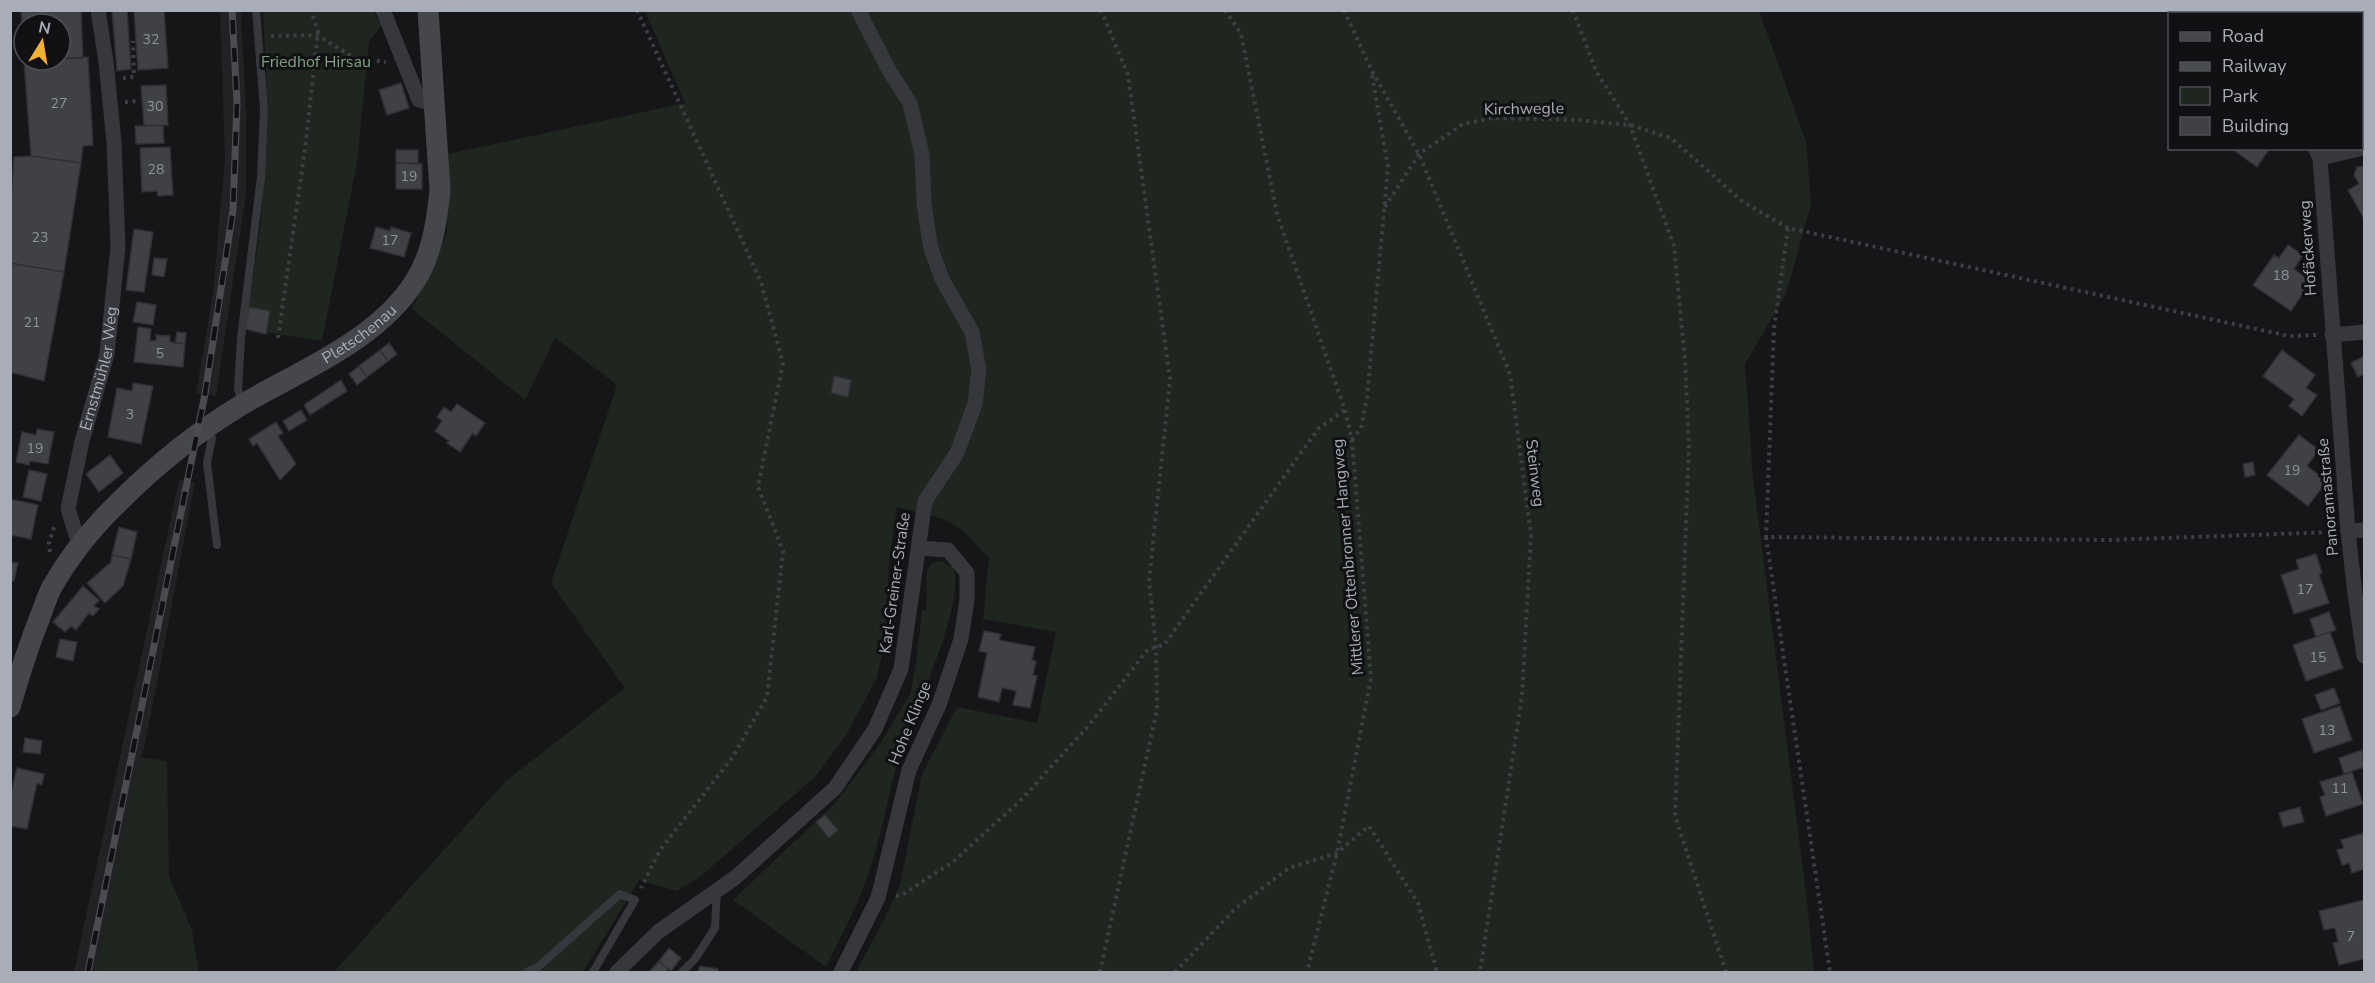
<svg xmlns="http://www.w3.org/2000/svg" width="2375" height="983" viewBox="0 0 2375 983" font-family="'Nunito Sans',sans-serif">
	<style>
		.built { fill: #222225 }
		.green { fill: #1e261f }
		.building { fill: #404145; stroke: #303034; stroke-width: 1.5 }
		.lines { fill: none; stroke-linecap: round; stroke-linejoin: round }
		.path { stroke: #3d3f44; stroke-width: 4; stroke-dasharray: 3 4.5; stroke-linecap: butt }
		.service { stroke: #37383d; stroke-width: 8 }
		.minor { stroke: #37383d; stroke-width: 15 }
		.secondary { stroke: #45474d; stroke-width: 21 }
		.rail-casing { stroke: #4a4c52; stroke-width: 7 }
		.rail { stroke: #111113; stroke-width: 4.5; stroke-dasharray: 14; stroke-linecap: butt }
		.labels { text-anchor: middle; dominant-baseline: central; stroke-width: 6; stroke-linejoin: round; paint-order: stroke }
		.number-label { font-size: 14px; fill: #8e929b }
		.park-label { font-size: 16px; fill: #7fa381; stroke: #111113 }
		.street-label { font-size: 16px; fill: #a8adb8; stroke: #111113 }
	</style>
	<rect width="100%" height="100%" fill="#161618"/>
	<path class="built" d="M 220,11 L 240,11 L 241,14 L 246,110 L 246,194 L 216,396 L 196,393 L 213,293 L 225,158 Z
		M 179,480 L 195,482 L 154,699 L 96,972 L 74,972 Z"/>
	<path class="green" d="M 263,11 L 374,11 L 381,26 L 369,42 L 357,163 L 322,341 L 245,329 L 261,222 L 268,115 Z
		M 645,11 L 1759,11 L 1806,141 L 1811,205 L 1786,294 L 1745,364 L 1753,478 L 1807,901 L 1814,972 L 856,972 L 886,916 L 900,885 L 922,774 L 957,707 L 1037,723 L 1056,632 L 983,619 L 989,558 L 962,530 L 944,519 L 897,507 L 889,562 L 886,634 L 877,678 L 846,735 L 816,776 L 701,876 L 677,891 L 639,880 L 583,972 L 334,972 L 506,781 L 625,688 L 551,583 L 617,385 L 555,338 L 525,400 L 412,309 L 447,233 L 448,154 L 685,103 Z
		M 941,561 L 953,567 C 967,606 911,715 899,757 C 887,798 881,841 866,880 C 856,910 839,939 826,967 L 733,900 L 836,802 L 880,744 L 910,694 L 916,663 L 922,611 L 926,610 L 927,570 L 932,563 Z
		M 140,757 L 167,761 L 169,876 L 192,930 L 199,972 L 96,972 Z"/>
	<path class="building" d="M 21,10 L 81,10 L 83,58 L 60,59 L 60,24 L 24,24 L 24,60 L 36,60 L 24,61 Z
		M 112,10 L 127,10 L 131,69 L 117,71 Z
		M 164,10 L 168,68 L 138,70 L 134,11 Z
		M 88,57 L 93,145 L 83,146 L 81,163 L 31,156 L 24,61 Z
		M 401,83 L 409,108 L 387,115 L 379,90 Z
		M 166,85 L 168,125 L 144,126 L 141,86 Z
		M 2364,87 L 2364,126 L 2362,124 L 2362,90 Z
		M 163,125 L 164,143 L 136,144 L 135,126 Z
		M 170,147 L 173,195 L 158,196 L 157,191 L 142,192 L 140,148 Z
		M 2231,148 L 2270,148 L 2257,167 Z
		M 396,150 L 418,150 L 418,163 L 396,163 Z
		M 31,156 L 81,163 L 64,272 L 10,263 L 10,211 L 14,157 Z
		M 396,163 L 422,164 L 422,189 L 396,189 Z
		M 2364,166 L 2364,219 L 2348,190 L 2359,184 L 2354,175 L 2357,167 Z
		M 376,227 L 390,231 L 391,227 L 411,233 L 404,257 L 370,248 Z
		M 134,229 L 153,232 L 144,292 L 126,290 Z
		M 2288,245 L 2303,255 L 2294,269 L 2311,281 L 2291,311 L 2253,285 L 2274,255 L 2279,258 Z
		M 154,258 L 167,259 L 164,277 L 152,275 Z
		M 10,263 L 64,272 L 44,381 L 10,372 Z
		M 137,302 L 156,305 L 153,325 L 133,322 Z
		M 249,307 L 270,311 L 266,334 L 245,329 Z
		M 138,327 L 151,329 L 150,340 L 156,341 L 156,335 L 170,336 L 170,342 L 185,344 L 183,367 L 134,362 Z
		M 177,332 L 186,333 L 185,344 L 175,343 Z
		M 389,343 L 397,354 L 388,361 L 380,350 Z
		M 380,350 L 388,361 L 367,377 L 359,366 Z
		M 2282,350 L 2315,375 L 2306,388 L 2317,395 L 2302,416 L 2289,406 L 2294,399 L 2263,376 Z
		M 2364,356 L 2364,374 L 2358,377 L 2351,363 Z
		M 359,366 L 367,377 L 357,385 L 349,374 Z
		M 834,376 L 851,380 L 848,397 L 831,393 Z
		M 341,380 L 347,391 L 310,415 L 304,405 Z
		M 133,383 L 153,386 L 141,444 L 108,437 L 117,388 L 132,391 Z
		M 457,404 L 485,423 L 476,436 L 473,433 L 460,452 L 447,443 L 449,441 L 435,431 L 442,421 L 437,417 L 444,407 L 451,412 Z
		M 301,410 L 307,420 L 289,431 L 283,421 Z
		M 276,422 L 283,433 L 278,436 L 296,464 L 280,480 L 257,443 L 253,446 L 249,439 Z
		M 37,429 L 54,432 L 48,464 L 30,461 L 29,465 L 16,462 L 22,432 L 36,435 Z
		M 2299,435 L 2319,450 L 2307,466 L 2327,481 L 2308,506 L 2267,475 Z
		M 110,455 L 123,473 L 99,492 L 86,474 Z
		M 2253,462 L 2255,475 L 2245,477 L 2243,464 Z
		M 29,470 L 47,474 L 41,501 L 23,497 Z
		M 10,499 L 38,505 L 31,539 L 10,535 Z
		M 119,527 L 137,532 L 131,559 L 112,555 Z
		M 2316,554 L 2322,573 L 2319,574 L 2329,603 L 2294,614 L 2281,575 L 2299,569 L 2296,560 Z
		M 112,555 L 131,559 L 123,586 L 105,603 L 87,583 L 111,562 Z
		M 10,562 L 18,563 L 14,581 L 10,580 Z
		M 83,586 L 99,600 L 94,606 L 99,609 L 93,616 L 89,613 L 76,630 L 71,626 L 65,632 L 53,622 Z
		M 2329,612 L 2336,630 L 2316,637 L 2310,619 Z
		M 984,631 L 1001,634 L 999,640 L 1035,647 L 1032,660 L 1036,661 L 1033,675 L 1037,676 L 1030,708 L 1013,705 L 1016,691 L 1002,688 L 999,702 L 978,697 L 987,653 L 979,651 Z
		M 2330,632 L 2343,668 L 2306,681 L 2293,645 Z
		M 60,639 L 77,642 L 73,661 L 56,657 Z
		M 2334,688 L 2340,703 L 2321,710 L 2315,695 Z
		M 2340,706 L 2352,740 L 2314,753 L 2302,719 Z
		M 25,738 L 42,741 L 40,754 L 23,752 Z
		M 2362,750 L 2364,767 L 2344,774 L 2339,758 Z
		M 17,768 L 44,774 L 42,785 L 37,783 L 27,829 L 10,826 L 10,797 Z
		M 2352,772 L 2363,804 L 2326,816 L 2320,797 L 2325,795 L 2320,782 Z
		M 2300,807 L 2304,822 L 2283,827 L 2279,813 Z
		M 825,815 L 838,830 L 829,838 L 816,822 Z
		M 2364,833 L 2364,869 L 2352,873 L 2349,863 L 2342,865 L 2337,850 L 2344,848 L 2341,840 Z
		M 2364,900 L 2364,959 L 2339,965 L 2333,943 L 2338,942 L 2335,928 L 2324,930 L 2319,911 Z
		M 669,948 L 681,958 L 671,971 L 659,961 Z
		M 659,961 L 668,969 L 665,972 L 651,972 L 650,971 Z
		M 700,966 L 718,969 L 718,972 L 698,972 Z"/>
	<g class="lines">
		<path class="path" d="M 637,10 L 761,282 L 783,363 L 758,487 L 783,551 L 767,697 L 732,758 L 660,850 L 641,888
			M 1225,10 L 1241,34 L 1277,214 L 1345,410 L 1352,440 L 1371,678 L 1337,853 L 1307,972
			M 1344,10 L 1372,71 L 1419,154 L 1510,374 L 1531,535 L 1522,696 L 1480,972
			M 1573,10 L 1596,71 L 1630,125 L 1674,246 L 1685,360 L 1689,446 L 1675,816 L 1726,972
			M 271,36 L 317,35 L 354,58 L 386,62
			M 123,78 L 134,77 L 133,41
			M 125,102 L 138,101
			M 1385,207 L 1419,154 L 1463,124 L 1493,118 L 1579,120 L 1630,125 L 1671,138 L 1743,202 L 1788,228
			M 2316,335 L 2289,336 L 1788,228 L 1774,328 L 1766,537 L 2109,540 L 2333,532
			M 278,338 L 305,149 L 318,31 L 311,10
			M 1352,440 L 1361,428 L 1367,398 L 1388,167 L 1372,75
			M 1766,537 L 1830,972
			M 50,552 L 49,543 L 55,524
			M 896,896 L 902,895 L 954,861 L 1021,800 L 1090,724 L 1148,649 L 1164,645 L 1318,429 L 1345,410
			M 1100,972 L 1157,709 L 1156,646 L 1149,581 L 1170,379 L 1128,75 L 1101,10
			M 1175,972 L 1235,909 L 1289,868 L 1337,853 L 1369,826 L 1418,903 L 1437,972"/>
		<path class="service" d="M 242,403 L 238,389 L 241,338 L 261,177 L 264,109 L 256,10
			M 207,430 L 212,438 L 207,463 L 217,545
			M 527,972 L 538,967 L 620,894 L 635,900 L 593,972
			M 682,972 L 695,959 L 715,928 L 717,890"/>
		<g class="minor">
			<path d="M 383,10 L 419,100 L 435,104"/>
			<path d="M 2315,148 L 2320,158 L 2348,531 L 2355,594 L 2364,656"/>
			<path d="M 2320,158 L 2364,148"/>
			<path d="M 2332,335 L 2364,332"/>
			<path d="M 2348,531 L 2364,530"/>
			<path id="s1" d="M 80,547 L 68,509 L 82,441 L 107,354 L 118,247 L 114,142 L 106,62 L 98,10"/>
			<path d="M 617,972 L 658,932 L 736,877 L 835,788 L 875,729 L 901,669 L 925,501 L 957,453 L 975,404 L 979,370 L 972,332 L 942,279 L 931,249 L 924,204 L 922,155 L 910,103 L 890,72 L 858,10"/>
			<path d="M 841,972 L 878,898 L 909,770 L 939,705 L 961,639 L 967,600 L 967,573 L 948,550 L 919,548"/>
		</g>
		<path class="secondary" id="s2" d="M 10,707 C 19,676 28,647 40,617 C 44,607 47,596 52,587 C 69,557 94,526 119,502 C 156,465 198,431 243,404 C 301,370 378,340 415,281 C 432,255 437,221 440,190 L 428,10"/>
		<defs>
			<path id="rail" d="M 88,972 L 205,394 L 233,210 L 237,103 L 232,10"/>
		</defs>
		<use href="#rail" class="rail-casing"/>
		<use href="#rail" class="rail"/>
	</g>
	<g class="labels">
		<g class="number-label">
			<text x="151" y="39">32</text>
			<text x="59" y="103">27</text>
			<text x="155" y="106">30</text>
			<text x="156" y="169">28</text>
			<text x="409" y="176">19</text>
			<text x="40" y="237">23</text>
			<text x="390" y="240">17</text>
			<text x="2281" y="275">18</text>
			<text x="32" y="322">21</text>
			<text x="160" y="353">5</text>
			<text x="130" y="414">3</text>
			<text x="35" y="448">19</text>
			<text x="2292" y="470">19</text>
			<text x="2305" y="589">17</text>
			<text x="2318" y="657">15</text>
			<text x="2327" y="730">13</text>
			<text x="2340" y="788">11</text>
			<text x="2351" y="936">7</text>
		</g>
		<g class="park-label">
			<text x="316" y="62">Friedhof Hirsau</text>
		</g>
		<g class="street-label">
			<text transform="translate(1524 109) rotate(-1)">Kirchwegle</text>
			<text transform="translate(2308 248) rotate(-94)">Hofäckerweg</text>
			<text stroke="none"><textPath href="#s2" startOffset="530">Pletschenau</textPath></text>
			<text stroke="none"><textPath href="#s1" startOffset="184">Ernstmühler Weg</textPath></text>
			<text transform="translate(1535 473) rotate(83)">Steinweg</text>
			<text transform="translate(2328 497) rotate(-95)">Panoramastraße</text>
			<text transform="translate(1348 557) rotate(-95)">Mittlerer Ottenbronner Hangweg</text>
			<text transform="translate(895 583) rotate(-82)">Karl-Greiner-Straße</text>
			<text transform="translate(910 723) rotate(-68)">Hohe Klinge</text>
		</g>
	</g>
	<rect width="2375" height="983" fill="none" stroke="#a8adb8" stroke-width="24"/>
	<rect x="2168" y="12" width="195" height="138" fill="#111113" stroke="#4d4f55" stroke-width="1.5"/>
	<rect x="2180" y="32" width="30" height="9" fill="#45474d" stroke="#4d4f55" stroke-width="1.5"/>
	<text x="2222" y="42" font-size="18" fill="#a8adb8">Road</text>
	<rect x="2180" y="62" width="30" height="9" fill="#4a4c52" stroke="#4d4f55" stroke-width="1.5"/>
	<text x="2222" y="72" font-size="18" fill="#a8adb8">Railway</text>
	<rect x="2180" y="87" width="30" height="18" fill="#1e261f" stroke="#4d4f55" stroke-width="1.5"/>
	<text x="2222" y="102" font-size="18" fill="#a8adb8">Park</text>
	<rect x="2180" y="117" width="30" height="18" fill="#404145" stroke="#4d4f55" stroke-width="1.5"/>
	<text x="2222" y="132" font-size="18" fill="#a8adb8">Building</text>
	<g transform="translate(42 42) rotate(11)"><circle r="28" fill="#111113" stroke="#4d4f55" stroke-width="1.5"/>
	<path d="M0-4.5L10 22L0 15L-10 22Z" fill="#f2b134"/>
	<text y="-9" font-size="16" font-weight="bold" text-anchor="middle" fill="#a8adb8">N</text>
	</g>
</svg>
